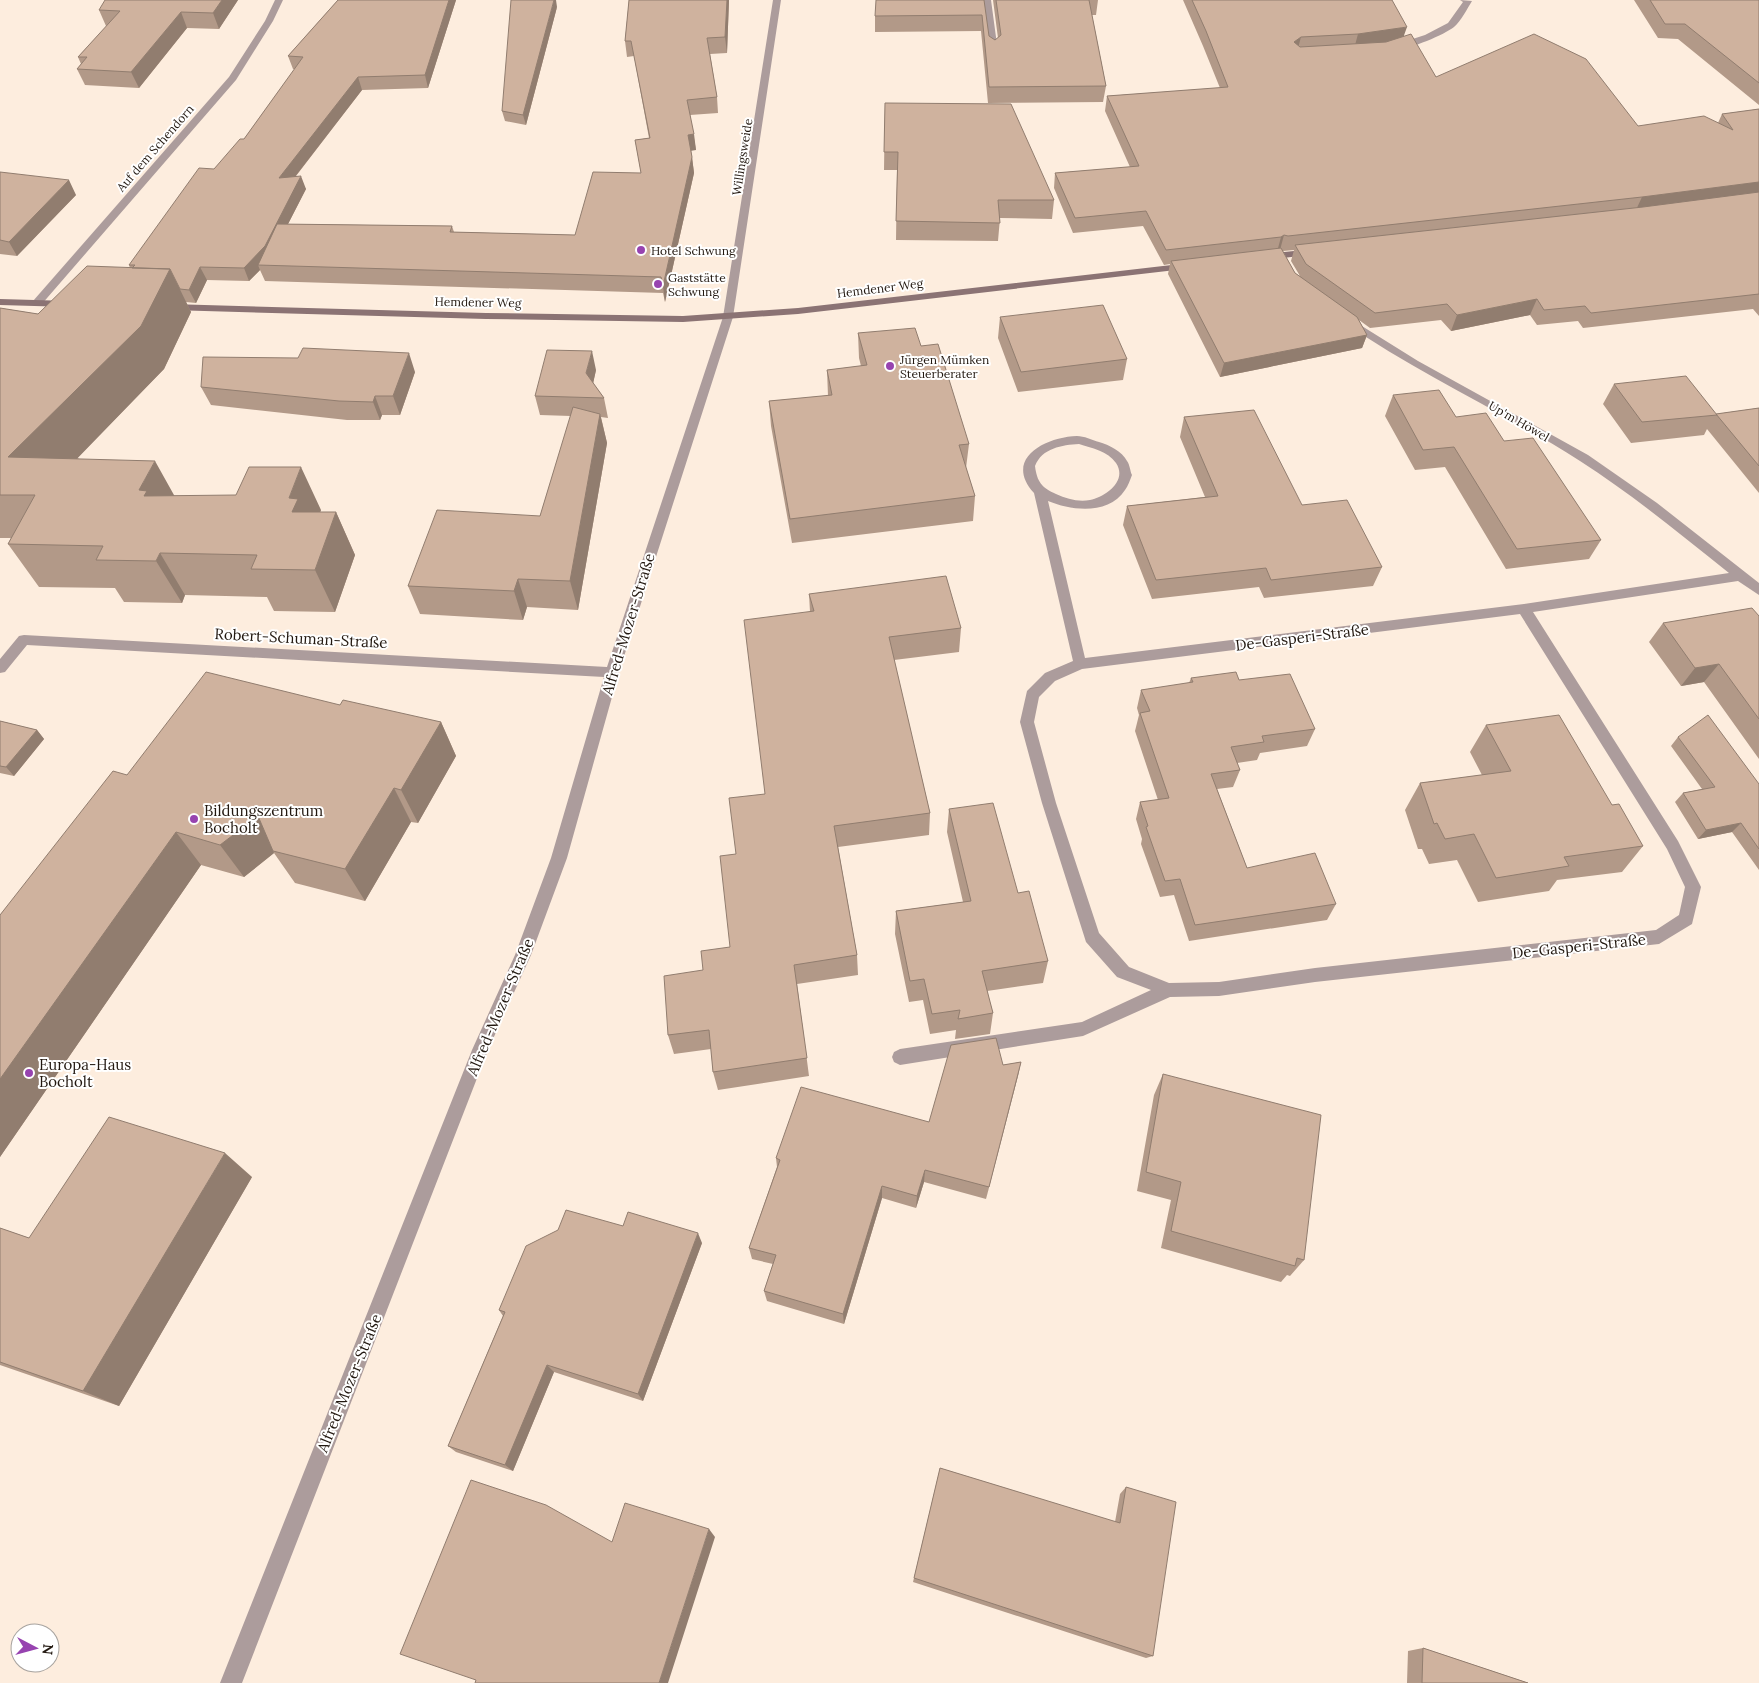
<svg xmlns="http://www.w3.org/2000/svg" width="1759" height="1683" viewBox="0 0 1759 1683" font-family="Lora,serif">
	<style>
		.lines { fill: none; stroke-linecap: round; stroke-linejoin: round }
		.street { fill: #ac9c9c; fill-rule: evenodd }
		.secondary { fill: #8b7374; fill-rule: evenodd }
		.wall { fill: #b29988; fill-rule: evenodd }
		.shaded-wall { fill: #917d6f }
		.building { fill: #cfb29e; stroke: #917d6f }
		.poi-dot { fill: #9743b0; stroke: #fff; stroke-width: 2 }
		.labels { text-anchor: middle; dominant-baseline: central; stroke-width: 4; stroke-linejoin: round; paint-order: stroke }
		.far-street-label { font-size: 12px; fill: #221810; stroke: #fff }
		.far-poi-label { font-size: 12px; fill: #221810; stroke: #fff; text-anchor: start }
		.street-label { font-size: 15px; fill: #221810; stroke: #fff }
		.poi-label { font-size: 15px; fill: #221810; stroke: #fff; text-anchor: start }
	</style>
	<rect width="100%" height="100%" fill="#fdedde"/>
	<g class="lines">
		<path class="street" d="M 275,0 L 283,0 L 273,21 L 236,80 L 41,305 L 33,305 L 32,303 L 33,301 L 229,77 L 265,21 Z
			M 773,0 L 781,0 L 733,317 L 619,672 L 567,858 L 531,955 L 488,1050 L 242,1683 L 220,1683 L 472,1050 L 515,955 L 551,858 L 604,677 L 27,645 L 5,672 L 0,673 L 0,659 L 19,636 L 24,635 L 607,667 L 723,317 Z
			M 983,0 L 991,0 L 998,52 L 994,55 L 990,52 Z
			M 1460,0 L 1472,1 C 1467,9 1461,21 1454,27 C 1444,35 1406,51 1394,49 L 1394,45 L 1425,35 L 1448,23 L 1463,2 Z
			M 1349,318 L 1418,361 L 1588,455 L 1657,503 L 1759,583 L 1759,595 L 1738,581 L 1533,612 L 1678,841 L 1701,887 L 1692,924 L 1659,944 L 1315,982 L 1219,996 L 1170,997 L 1083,1036 L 900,1065 L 894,1062 L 892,1057 L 894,1052 L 900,1049 L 1082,1022 L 1151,990 L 1117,977 L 1086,942 L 1042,803 L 1020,722 L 1027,691 L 1045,673 L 1073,661 L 1034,493 C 1003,459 1045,437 1077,436 C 1084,436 1092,440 1099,442 C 1109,445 1122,451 1127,461 C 1130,465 1130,471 1132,475 C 1130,480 1128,486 1125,490 C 1109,515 1072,511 1048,501 L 1085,658 L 1524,604 L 1729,573 C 1680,534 1633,495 1580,461 C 1504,412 1420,375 1345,323 L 1343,321 L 1345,319 ZM 1079,444 C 1091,448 1108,451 1116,463 C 1128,481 1105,497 1090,500 C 1078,502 1067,499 1056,494 C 1042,488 1037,482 1035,466 C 1042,448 1062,445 1079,444 ZM 1520,614 L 1667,849 L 1685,887 L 1679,915 L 1656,930 L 1315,968 L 1219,982 L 1169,983 L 1129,967 L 1099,933 L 1056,803 L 1034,722 L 1039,697 L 1055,681 L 1082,669 Z"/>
		<path class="secondary" d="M 1313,249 L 1317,250 L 1318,252 L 1317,254 L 1266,260 L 1261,257 L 1266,254 Z
			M 1189,263 L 1193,264 L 1194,266 L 1193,268 L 798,314 L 683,322 L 486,319 L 170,310 L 165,307 L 170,304 L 486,313 L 683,316 L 798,308 Z
			M 0,299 L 69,301 L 74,304 L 69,307 L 0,305 Z"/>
	</g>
	<path class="wall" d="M 238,0 L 219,29 L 187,28 L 139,88 L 85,85 L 77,69 L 81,64 L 78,57 L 107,26 L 106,26 L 99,10 Z
		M 338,0 L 456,0 L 428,88 L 362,90 L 296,176 L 306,189 L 288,224 L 452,226 L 454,232 L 575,235 L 641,173 L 635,140 L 649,138 L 634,56 L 627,57 L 625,41 L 629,0 L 729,0 L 727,53 L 710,54 L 717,97 L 718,113 L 690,115 L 696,150 L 691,150 L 694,173 L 665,302 L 663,293 L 265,281 L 260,270 L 249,281 L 207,280 L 196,303 L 186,302 L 191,312 L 164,369 L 77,458 L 175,496 L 321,510 L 320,512 L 336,512 L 355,555 L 335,612 L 274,611 L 267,597 L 185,595 L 182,603 L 124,602 L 115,588 L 39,587 L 8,544 L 11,538 L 0,538 L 0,308 L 38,314 L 130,268 L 129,265 L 214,169 L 244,139 L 295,69 L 293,69 L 288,56 Z
		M 984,0 L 989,36 L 995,40 L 998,38 L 993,0 L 1098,0 L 1096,15 L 1092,15 L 1106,86 L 1103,102 L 988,103 L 981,31 L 875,32 L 875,16 Z
		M 1183,0 L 1392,0 L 1404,36 L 1436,77 L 1638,126 L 1718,123 L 1722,114 L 1759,109 L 1759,316 L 1753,309 L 1583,328 L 1578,321 L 1537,325 L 1530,315 L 1451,331 L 1441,320 L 1370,328 L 1359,320 L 1367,335 L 1362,348 L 1220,377 L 1168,274 L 1170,264 L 1164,265 L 1143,226 L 1073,233 L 1054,188 L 1055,173 L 1130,167 L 1105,111 L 1107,96 L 1220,88 L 1203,46 ZM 1294,250 L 1291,261 L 1300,276 L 1295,273 L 1283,251 Z
		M 1634,0 L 1759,0 L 1759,105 L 1678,39 L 1658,38 Z
		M 557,7 L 526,125 L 505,121 L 502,111 Z
		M 885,103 L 1054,200 L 1052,219 L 1000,218 L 998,241 L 896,240 L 897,170 L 884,170 Z
		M 0,172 L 76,195 L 17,256 L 0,254 Z
		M 1000,317 L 1127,359 L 1123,380 L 1018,392 L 998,338 Z
		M 858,333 L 921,346 L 969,444 L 966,468 L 975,496 L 973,521 L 792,543 L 771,426 L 769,401 L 828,396 L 827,370 L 861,366 L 859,358 Z
		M 596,370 L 593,383 L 604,398 L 608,418 L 601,417 L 607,443 L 578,610 L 527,607 L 523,620 L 420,614 L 408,586 L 540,516 L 571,416 L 540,415 L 535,396 Z
		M 415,372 L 400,415 L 382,415 L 380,420 L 347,420 L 211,405 L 201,387 Z
		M 1614,384 L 1716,414 L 1759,408 L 1759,493 L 1707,429 L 1704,435 L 1631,443 L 1603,404 Z
		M 1393,395 L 1456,417 L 1601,540 L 1589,559 L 1506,569 L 1445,467 L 1415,470 L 1385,416 Z
		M 1184,417 L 1302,505 L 1382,567 L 1373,586 L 1264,598 L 1259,587 L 1152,599 L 1123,525 L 1127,506 L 1205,497 L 1180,437 Z
		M 809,594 L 961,628 L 959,652 L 894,660 L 930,813 L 929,835 L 838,847 L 857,955 L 858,975 L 797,984 L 809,1076 L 718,1090 L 713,1072 L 711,1049 L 674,1054 L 668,1035 L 703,970 L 730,947 L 765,794 L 810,612 Z
		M 1759,616 L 1759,759 L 1704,682 L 1681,686 L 1649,642 L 1663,623 Z
		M 1191,678 L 1239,680 L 1315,729 L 1307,746 L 1260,753 L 1257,760 L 1237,763 L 1240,770 L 1233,787 L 1217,789 L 1247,868 L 1336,904 L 1327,920 L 1189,941 L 1174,895 L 1160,897 L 1141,844 L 1142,839 L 1136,819 L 1140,802 L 1158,800 L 1135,731 L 1139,715 L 1137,708 L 1141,690 L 1189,683 Z
		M 340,705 L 441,722 L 456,756 L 418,823 L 411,822 L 365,901 L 295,883 L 274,853 L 244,877 L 201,865 L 0,1157 L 0,915 L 127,775 Z
		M 0,721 L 37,730 L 44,739 L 14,776 L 0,773 Z
		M 1486,725 L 1612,805 L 1643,846 L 1622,872 L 1557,880 L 1549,891 L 1478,902 L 1457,860 L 1429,864 L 1422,849 L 1418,849 L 1405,810 L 1420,783 L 1482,775 L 1470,752 Z
		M 1678,737 L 1759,784 L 1759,870 L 1732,832 L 1698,839 L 1675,802 L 1683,793 L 1702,789 L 1671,746 Z
		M 949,809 L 1018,893 L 1048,961 L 1043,983 L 987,991 L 993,1013 L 990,1034 L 955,1039 L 956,1030 L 930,1034 L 923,1000 L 909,1002 L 895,934 L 896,911 L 963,902 L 947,832 Z
		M 1021,1062 L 986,1199 L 924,1182 L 916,1208 L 882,1198 L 844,1324 L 767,1301 L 764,1291 L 773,1264 L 752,1259 L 749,1248 L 777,1167 L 776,1158 L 929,1122 L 1003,1065 Z
		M 1163,1074 L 1304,1260 L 1290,1276 L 1287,1275 L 1281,1282 L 1161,1248 L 1171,1200 L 1137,1191 L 1154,1095 Z
		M 252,1177 L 119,1406 L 0,1365 L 0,1228 L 29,1238 Z
		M 623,1226 L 702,1243 L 643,1401 L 554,1372 L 513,1471 L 456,1452 L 448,1446 L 503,1316 L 499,1310 Z
		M 940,1468 L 1115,1522 L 1120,1494 L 1126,1487 L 1153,1656 L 1146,1658 L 913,1582 Z
		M 1423,1648 L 1528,1683 L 1407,1683 L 1408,1651 Z"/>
	<path class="shaded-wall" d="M 222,0 L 238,0 L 219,29 L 213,13 Z
		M 449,0 L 456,0 L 428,88 L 425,75 Z
		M 554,0 L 556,0 L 557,7 L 526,125 L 523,115 Z
		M 727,0 L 729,0 L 727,53 L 725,37 Z
		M 181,12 L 187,28 L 139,88 L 131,72 Z
		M 1407,27 L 1402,41 L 1354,49 L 1358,34 Z
		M 1301,37 L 1297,52 L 1294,42 Z
		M 358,77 L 362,90 L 284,191 L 279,178 Z
		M 694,134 L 696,150 L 690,151 L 688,135 Z
		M 692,157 L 694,173 L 665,302 L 663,286 Z
		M 301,176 L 306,189 L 270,259 L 258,265 L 260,270 L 249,281 L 244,268 Z
		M 69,180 L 76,195 L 17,256 L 9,242 Z
		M 1759,182 L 1759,196 L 1635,212 L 1642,197 Z
		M 1284,235 L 1280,250 L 1277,252 L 1281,237 Z
		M 200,267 L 207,280 L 196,303 L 189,290 Z
		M 170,269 L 191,312 L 164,369 L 38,499 L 8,457 Z
		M 1537,299 L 1530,315 L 1451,331 L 1457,315 Z
		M 1367,335 L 1362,348 L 1220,377 L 1224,363 Z
		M 592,351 L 596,370 L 591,393 L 586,373 Z
		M 409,353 L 415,372 L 400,415 L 393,396 Z
		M 375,396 L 382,415 L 380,420 L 373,402 Z
		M 600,414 L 607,443 L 578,610 L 570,581 Z
		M 155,461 L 179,504 L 168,527 L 139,490 Z
		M 301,467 L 321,510 L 313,531 L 292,512 L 289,498 Z
		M 336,512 L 355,555 L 335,612 L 315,570 Z
		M 160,553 L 185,595 L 182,603 L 156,561 Z
		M 518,579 L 527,607 L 523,620 L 514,591 Z
		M 1719,664 L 1704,682 L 1681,686 L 1695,668 Z
		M 441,722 L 456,756 L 418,823 L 401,790 Z
		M 37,730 L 44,739 L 14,776 L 6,767 Z
		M 394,788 L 411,822 L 365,901 L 345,869 Z
		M 258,816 L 274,853 L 244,877 L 220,845 Z
		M 1741,823 L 1732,832 L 1698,839 L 1706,830 Z
		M 176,832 L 201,865 L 0,1157 L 0,1079 Z
		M 1021,1062 L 1018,1076 L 986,1199 L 989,1187 Z
		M 225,1153 L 252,1177 L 119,1406 L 83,1391 Z
		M 925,1170 L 924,1182 L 916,1208 L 917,1196 Z
		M 882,1186 L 882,1198 L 844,1324 L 843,1314 Z
		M 698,1233 L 702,1243 L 643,1401 L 638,1394 Z
		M 547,1365 L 554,1372 L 513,1471 L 505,1465 Z
		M 709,1529 L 715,1537 L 668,1683 L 659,1683 Z"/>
	<path class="building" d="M 105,0 L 222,0 L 213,13 L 181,12 L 131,72 L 77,69 L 87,57 L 78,57 L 120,11 L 99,10 Z
		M 338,0 L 449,0 L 425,75 L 358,77 L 279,178 L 301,176 L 265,246 L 244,268 L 200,267 L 189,290 L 180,289 L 170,269 L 132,268 L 135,265 L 129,265 L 199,168 L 214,169 L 240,139 L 244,139 L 303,57 L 288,56 Z
		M 511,0 L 554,0 L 523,115 L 502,111 Z
		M 629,0 L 727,0 L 725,37 L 707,38 L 717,97 L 687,100 L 694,134 L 688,135 L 692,157 L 663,286 L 661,277 L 258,265 L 277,224 L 452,226 L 450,232 L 575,235 L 593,172 L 641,173 L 635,140 L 650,138 L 631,41 L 625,41 Z
		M 876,0 L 984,0 L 989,36 L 995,40 L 1001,35 L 996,0 L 1089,0 L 1106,86 L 989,87 L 982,15 L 875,16 Z
		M 1192,0 L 1392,0 L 1407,27 L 1358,34 L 1301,37 L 1294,42 L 1300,47 L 1386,42 L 1411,34 L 1436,77 L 1534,34 L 1586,59 L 1638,126 L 1704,116 L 1733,130 L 1722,114 L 1759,109 L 1759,182 L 1642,197 L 1288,236 L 1284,235 L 1281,237 L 1166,250 L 1146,211 L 1075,218 L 1055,173 L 1139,166 L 1107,96 L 1228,87 L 1206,31 Z
		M 1650,0 L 1759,0 L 1759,83 L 1685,24 L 1665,24 Z
		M 885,103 L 1011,104 L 1054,200 L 998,200 L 1000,223 L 896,221 L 898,152 L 884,152 Z
		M 0,172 L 69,180 L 9,242 L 0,240 Z
		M 1759,192 L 1759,294 L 1591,313 L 1585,306 L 1544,310 L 1537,299 L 1457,315 L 1447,304 L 1375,313 L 1306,264 L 1295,245 L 1643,207 Z
		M 1281,248 L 1295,273 L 1357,317 L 1367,335 L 1224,363 L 1171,261 Z
		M 87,266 L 170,269 L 141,326 L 8,457 L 155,461 L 139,490 L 147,491 L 144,496 L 236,495 L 249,467 L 301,467 L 289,498 L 298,499 L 292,512 L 336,512 L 315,570 L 251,569 L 257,555 L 160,553 L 156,561 L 96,560 L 103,546 L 8,544 L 35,495 L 0,495 L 0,308 L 38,314 Z
		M 1103,305 L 1127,359 L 1021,372 L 1000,317 Z
		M 915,328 L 921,346 L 938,344 L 969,444 L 959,445 L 975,496 L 790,519 L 769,401 L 832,395 L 827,370 L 867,365 L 858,333 Z
		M 303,348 L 409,353 L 393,396 L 375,396 L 373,402 L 339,401 L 201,387 L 203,357 L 298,358 Z
		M 547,350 L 592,351 L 586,373 L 604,398 L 535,396 Z
		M 1686,376 L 1717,415 L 1642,422 L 1614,384 Z
		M 1439,390 L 1456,417 L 1486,413 L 1504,441 L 1533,438 L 1601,540 L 1517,549 L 1454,447 L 1423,450 L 1393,395 Z
		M 573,407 L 600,414 L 570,581 L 518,579 L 514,591 L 408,586 L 437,510 L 540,516 Z
		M 1759,408 L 1759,466 L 1716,414 Z
		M 1254,410 L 1302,505 L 1347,500 L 1382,567 L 1271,580 L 1266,568 L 1156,580 L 1127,506 L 1218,496 L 1184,417 Z
		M 946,576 L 961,628 L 889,637 L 930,813 L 834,826 L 857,955 L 794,965 L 807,1058 L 713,1072 L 709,1030 L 668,1035 L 664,976 L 703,970 L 701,951 L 730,947 L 720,856 L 736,854 L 729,798 L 765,794 L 744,620 L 814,611 L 809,594 Z
		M 1752,608 L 1759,616 L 1759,719 L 1719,664 L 1695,668 L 1663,623 Z
		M 206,672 L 340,705 L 343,700 L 441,722 L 401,790 L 394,788 L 345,869 L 273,851 L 258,816 L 220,845 L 176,832 L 0,1079 L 0,915 L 113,771 L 127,775 Z
		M 1236,672 L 1239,680 L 1290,674 L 1315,729 L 1262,736 L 1264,742 L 1231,747 L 1240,770 L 1211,774 L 1247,868 L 1315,853 L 1336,904 L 1195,925 L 1180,879 L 1165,881 L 1146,827 L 1148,826 L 1140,802 L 1169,798 L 1140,713 L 1150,711 L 1141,690 L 1193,682 L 1191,678 Z
		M 1559,715 L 1612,805 L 1619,804 L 1643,846 L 1564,857 L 1569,866 L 1496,878 L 1474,834 L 1445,839 L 1437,823 L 1434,824 L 1420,783 L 1511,771 L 1486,725 Z
		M 1708,715 L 1759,784 L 1759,849 L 1741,823 L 1706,830 L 1683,793 L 1715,787 L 1678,737 Z
		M 0,721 L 37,730 L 6,767 L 0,766 Z
		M 993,803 L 1018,893 L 1029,891 L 1048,961 L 982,971 L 993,1013 L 958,1019 L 960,1010 L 932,1014 L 924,979 L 910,981 L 896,911 L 971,901 L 949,809 Z
		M 996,1038 L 1003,1065 L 1021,1062 L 989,1187 L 925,1170 L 917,1196 L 882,1186 L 843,1314 L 764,1291 L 776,1255 L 749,1248 L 780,1160 L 776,1158 L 801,1087 L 929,1122 L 951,1045 Z
		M 1163,1074 L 1321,1115 L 1304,1260 L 1297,1258 L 1295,1266 L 1171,1231 L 1181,1182 L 1146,1172 Z
		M 109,1117 L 225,1153 L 83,1391 L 0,1362 L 0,1228 L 29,1238 Z
		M 566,1210 L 623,1226 L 628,1212 L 698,1233 L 638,1394 L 547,1365 L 505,1465 L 448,1446 L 505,1312 L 499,1310 L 526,1246 L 558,1230 Z
		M 940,1468 L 1120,1523 L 1126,1487 L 1176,1502 L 1153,1656 L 914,1578 Z
		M 471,1480 L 546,1505 L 612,1542 L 625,1503 L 709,1529 L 659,1683 L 475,1683 L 476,1680 L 400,1654 Z
		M 1423,1648 L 1528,1683 L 1422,1683 Z"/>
	<g class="poi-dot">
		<circle cx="641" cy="250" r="5"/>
		<circle cx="658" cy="284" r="5"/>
		<circle cx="890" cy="366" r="5"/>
		<circle cx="194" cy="819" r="5"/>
		<circle cx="29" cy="1073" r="5"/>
	</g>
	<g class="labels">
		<g class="far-street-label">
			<text transform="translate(155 148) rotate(-49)">Auf dem Schendorn</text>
			<text transform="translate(742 157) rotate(-81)">Willingsweide</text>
			<text transform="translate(880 288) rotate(-7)">Hemdener Weg</text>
			<text transform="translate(478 302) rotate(1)">Hemdener Weg</text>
			<text transform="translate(1519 421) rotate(30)">Up'm Höwel</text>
		</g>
		<g class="far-poi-label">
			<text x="651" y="250">Hotel Schwung</text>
			<text x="668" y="277">Gaststätte<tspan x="668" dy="14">Schwung</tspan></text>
			<text x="900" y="359">Jürgen Mümken<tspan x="900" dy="14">Steuerberater</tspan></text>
		</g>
		<g class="street-label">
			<text transform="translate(628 624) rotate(-73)">Alfred-Mozer-Straße</text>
			<text transform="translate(1302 637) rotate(-7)">De-Gasperi-Straße</text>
			<text transform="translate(301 638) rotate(3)">Robert-Schuman-Straße</text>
			<text transform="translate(1579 946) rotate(-6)">De-Gasperi-Straße</text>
			<text transform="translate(500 1007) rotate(-67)">Alfred-Mozer-Straße</text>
			<text transform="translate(349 1383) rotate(-68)">Alfred-Mozer-Straße</text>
		</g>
		<g class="poi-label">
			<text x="204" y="810">Bildungszentrum<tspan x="204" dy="17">Bocholt</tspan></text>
			<text x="39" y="1064">Europa-Haus<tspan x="39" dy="17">Bocholt</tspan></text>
		</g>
	</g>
	<g transform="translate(35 1648) rotate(96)"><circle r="24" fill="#ffffff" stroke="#a7a39f"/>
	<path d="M0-4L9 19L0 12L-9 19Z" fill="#9743b0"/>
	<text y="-8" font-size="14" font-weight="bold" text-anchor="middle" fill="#221810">N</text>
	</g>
</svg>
